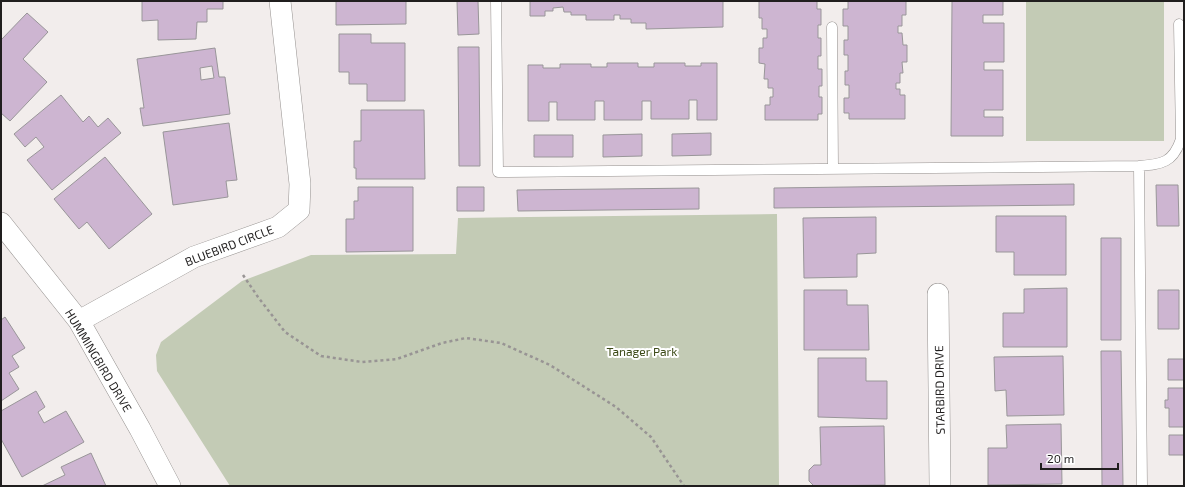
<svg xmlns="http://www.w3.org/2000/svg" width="1185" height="487" viewBox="0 0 1185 487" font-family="'Exo 2',sans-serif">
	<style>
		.green { fill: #c3cbb5 }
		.building { fill: #cdb5d1; stroke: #999699; fill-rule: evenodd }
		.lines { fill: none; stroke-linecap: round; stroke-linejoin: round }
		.lane-casing { stroke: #94908e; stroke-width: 11 }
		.street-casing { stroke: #94908e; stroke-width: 22 }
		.path { stroke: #989494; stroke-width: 2.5; stroke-dasharray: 3 3; stroke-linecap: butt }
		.lane { stroke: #fff; stroke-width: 10 }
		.street { stroke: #fff; stroke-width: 21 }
		.labels { text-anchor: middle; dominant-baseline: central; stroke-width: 4; stroke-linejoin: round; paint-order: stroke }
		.street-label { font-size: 12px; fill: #201e1e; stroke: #fff }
		.park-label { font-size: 12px; fill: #3c4a17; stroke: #fff }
	</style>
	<rect width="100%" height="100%" fill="#f2edec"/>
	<path class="green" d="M 1026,1 L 1164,1 L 1164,141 L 1026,141 Z
		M 777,214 L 779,486 L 230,486 L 157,371 L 156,355 L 161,342 L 242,281 L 311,255 L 456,254 L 458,218 Z"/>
	<path class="building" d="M 142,1 L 223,1 L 223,9 L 207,9 L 207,22 L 197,22 L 196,39 L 158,40 L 158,20 L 142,21 Z
		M 336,1 L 406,1 L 406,24 L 336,25 Z
		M 457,1 L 478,1 L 479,34 L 458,35 Z
		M 530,1 L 723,1 L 723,27 L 646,29 L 646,23 L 631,23 L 631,19 L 620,19 L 620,15 L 614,15 L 614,20 L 586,20 L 586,15 L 571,15 L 571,12 L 564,12 L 563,7 L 553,8 L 553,11 L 545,11 L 545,16 L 530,16 Z
		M 751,1 L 817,1 L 817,9 L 821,9 L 821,25 L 818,25 L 818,38 L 821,38 L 821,56 L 818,56 L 818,69 L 822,69 L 822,86 L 819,86 L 819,97 L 822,97 L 822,114 L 818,114 L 818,120 L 765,120 L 765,105 L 770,105 L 770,97 L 773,97 L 773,88 L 768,88 L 768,79 L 764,79 L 765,64 L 759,63 L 759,48 L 763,48 L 763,38 L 767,38 L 767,29 L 762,29 L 762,18 L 759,18 L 759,1 Z
		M 848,1 L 906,1 L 906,15 L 902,15 L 902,26 L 898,26 L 898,33 L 902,33 L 903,45 L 907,45 L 907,62 L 902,62 L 903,73 L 900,73 L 900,83 L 896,83 L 896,89 L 900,89 L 900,95 L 905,95 L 905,119 L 849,119 L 849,113 L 844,113 L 844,98 L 849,98 L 849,85 L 845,85 L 845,71 L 848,71 L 848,55 L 844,55 L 844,40 L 848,40 L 848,26 L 843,26 L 843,9 L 848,9 Z
		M 952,1 L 1003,1 L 1003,15 L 983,15 L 983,23 L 1004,23 L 1004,62 L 984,62 L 984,70 L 1003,70 L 1003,110 L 984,110 L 984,117 L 1003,117 L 1003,136 L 951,136 Z
		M 27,13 L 48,32 L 23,59 L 47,82 L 10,121 L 1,113 L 1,40 Z
		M 339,34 L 371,34 L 371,43 L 405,43 L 405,101 L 367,101 L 367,84 L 349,84 L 349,72 L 339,72 Z
		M 458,47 L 479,47 L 480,166 L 459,166 Z
		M 215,48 L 219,77 L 225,77 L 230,114 L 143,126 L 140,108 L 144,108 L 137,59 ZM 212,66 L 214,78 L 201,80 L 200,68 Z
		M 607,63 L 638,63 L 638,67 L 654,67 L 654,63 L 685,63 L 685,66 L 701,66 L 701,63 L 717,63 L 717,120 L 697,120 L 697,100 L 689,100 L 689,119 L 651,119 L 651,101 L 642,101 L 642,120 L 604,120 L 604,101 L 595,101 L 595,120 L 557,120 L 557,102 L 549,102 L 549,121 L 528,121 L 528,65 L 543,65 L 543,68 L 560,68 L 560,64 L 591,64 L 591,67 L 607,67 Z
		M 61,95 L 83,122 L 89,116 L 98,127 L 108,118 L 121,133 L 52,190 L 27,160 L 44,147 L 36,137 L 25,147 L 14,134 Z
		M 361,110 L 424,110 L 425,179 L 356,179 L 356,168 L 354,168 L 354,141 L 361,141 Z
		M 229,123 L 237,180 L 226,181 L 228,197 L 173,205 L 163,132 Z
		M 711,133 L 711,155 L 672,156 L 672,134 Z
		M 642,134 L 642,156 L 603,157 L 603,135 Z
		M 534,135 L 573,135 L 573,157 L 534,157 Z
		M 105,157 L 152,214 L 109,249 L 87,222 L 79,229 L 54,199 Z
		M 1074,184 L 1074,205 L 774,208 L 774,188 Z
		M 1156,185 L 1178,185 L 1179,226 L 1157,226 Z
		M 358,187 L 413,187 L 413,251 L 346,252 L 346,219 L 354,219 L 354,201 L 358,201 Z
		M 457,187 L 484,187 L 484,211 L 457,211 Z
		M 699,188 L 699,209 L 518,211 L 517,190 Z
		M 996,216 L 1066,216 L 1066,275 L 1014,275 L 1014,252 L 996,252 Z
		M 876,217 L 876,253 L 857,254 L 857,277 L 804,278 L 803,218 Z
		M 1101,238 L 1121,238 L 1121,340 L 1101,340 Z
		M 1067,288 L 1067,347 L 1003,347 L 1003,313 L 1024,313 L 1024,289 Z
		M 804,290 L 847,290 L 847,305 L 868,305 L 869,350 L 804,350 Z
		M 1158,290 L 1179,290 L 1179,329 L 1158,329 Z
		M 5,317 L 25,348 L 12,356 L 19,367 L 9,373 L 19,389 L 1,401 L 1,320 Z
		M 1101,351 L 1121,351 L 1123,486 L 1102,486 Z
		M 1063,356 L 1064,415 L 1007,416 L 1006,390 L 995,391 L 994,357 Z
		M 818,358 L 866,358 L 866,381 L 887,381 L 887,419 L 818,417 Z
		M 1168,359 L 1184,359 L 1184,380 L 1168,380 Z
		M 1168,388 L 1184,388 L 1184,427 L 1169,427 L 1169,408 L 1165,408 L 1165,400 L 1168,400 Z
		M 36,391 L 45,407 L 38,412 L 44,423 L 66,411 L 84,442 L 22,477 L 1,439 L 1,411 Z
		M 1061,424 L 1062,484 L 988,485 L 988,448 L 1007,448 L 1006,425 Z
		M 884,426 L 885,485 L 814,486 L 809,481 L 809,470 L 814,465 L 821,465 L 820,427 Z
		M 1169,435 L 1184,435 L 1184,455 L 1169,455 Z
		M 91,453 L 106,486 L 42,486 L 65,475 L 61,467 Z"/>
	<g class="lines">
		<defs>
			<path id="lane" d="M 496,1 L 498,172 L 1139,166 L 1142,486
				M 832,27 L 833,169
				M 1139,166 C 1162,164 1173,163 1181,139 L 1179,24"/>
			<path id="street" d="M 1,223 L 79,321 L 140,429 L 170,486
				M 938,294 L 940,486
				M 79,321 L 194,257 L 278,227 L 299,210 L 300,184 L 280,1"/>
		</defs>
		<use href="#lane" class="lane-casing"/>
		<use href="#street" class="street-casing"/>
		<path class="path" d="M 243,275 L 258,297 L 285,332 L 321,356 L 362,362 L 397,359 L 442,343 L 466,338 L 501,343 L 550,365 L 616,407 L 651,437 L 684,486"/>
		<use href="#lane" class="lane"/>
		<use href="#street" class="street"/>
	</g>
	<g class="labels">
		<g class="street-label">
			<text transform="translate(229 245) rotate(-21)">BLUEBIRD CIRCLE</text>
			<text transform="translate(99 360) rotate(59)">HUMMINGBIRD DRIVE</text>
			<text transform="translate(939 390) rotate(-91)">STARBIRD DRIVE</text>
		</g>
		<g class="park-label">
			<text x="642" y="351">Tanager Park</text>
		</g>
	</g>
	<rect width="1185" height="487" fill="none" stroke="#201e1e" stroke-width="4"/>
	<path d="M1041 463v6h77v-6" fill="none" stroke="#201e1e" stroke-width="2"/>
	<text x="1047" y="463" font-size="12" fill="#201e1e" stroke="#ffffff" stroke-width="3" paint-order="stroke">20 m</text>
</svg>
